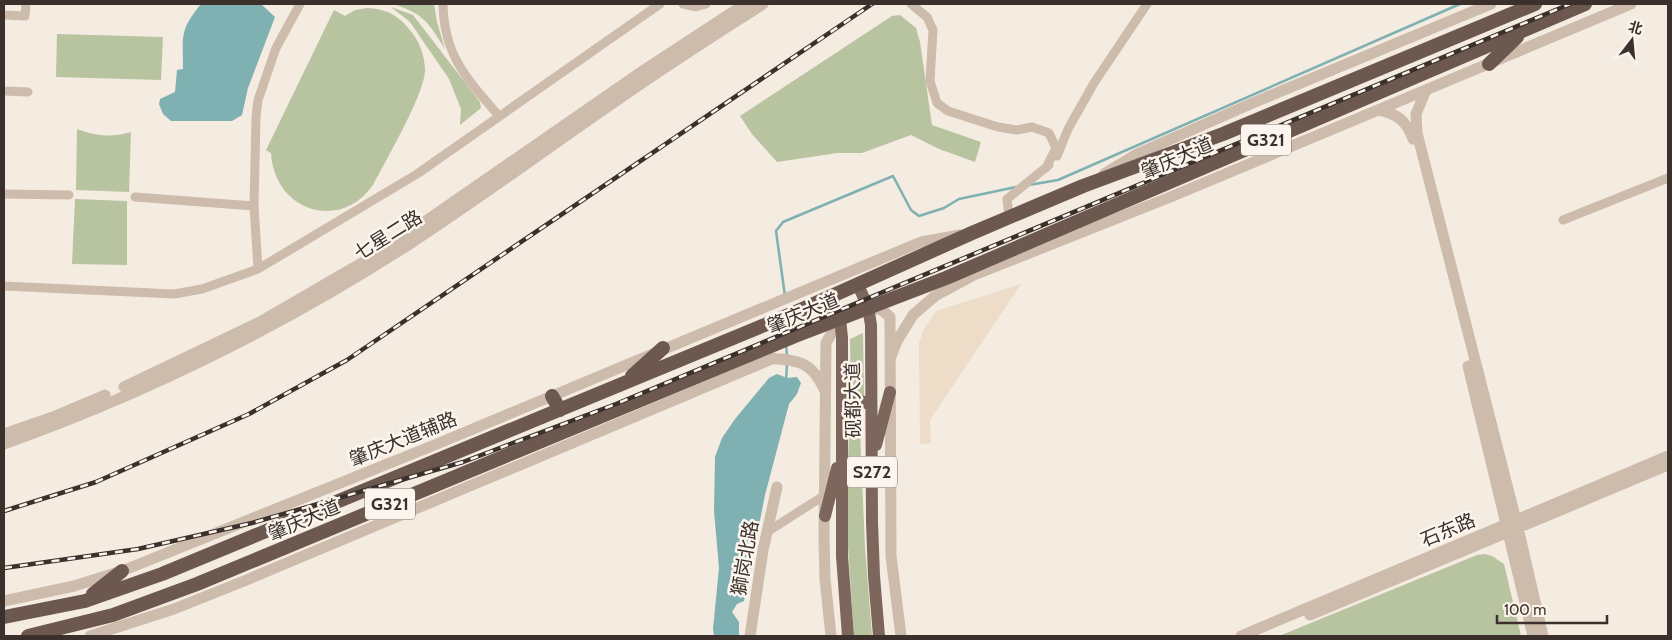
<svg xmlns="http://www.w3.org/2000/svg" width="1672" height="640" viewBox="0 0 1672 640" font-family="Cabin,'Noto Sans SC',sans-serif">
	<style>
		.green { fill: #b8c4a0 }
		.plaza { fill: #ecdcc8 }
		.water { fill: #7fb0b2 }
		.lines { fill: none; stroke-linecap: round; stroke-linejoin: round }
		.stream { stroke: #7fb0b2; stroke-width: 2.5 }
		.minor { stroke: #cdbbac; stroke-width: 9 }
		.tertiary { stroke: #cdbbac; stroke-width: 11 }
		.primary { stroke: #7d675c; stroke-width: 12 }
		.trunk { stroke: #6c584f; stroke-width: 14 }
		.rail-casing { stroke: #3b302b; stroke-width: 4.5 }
		.rail { stroke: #fbf5ee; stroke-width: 2.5; stroke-dasharray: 8; stroke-linecap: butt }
		.labels { text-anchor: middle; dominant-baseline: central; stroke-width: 5; stroke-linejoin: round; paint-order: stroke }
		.shield { fill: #fbf5ee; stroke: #756b66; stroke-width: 1 }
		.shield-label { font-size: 18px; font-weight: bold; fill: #3b302b }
		.street-label { font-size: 19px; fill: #3b302b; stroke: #fbf5ee }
	</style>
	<rect width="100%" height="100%" fill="#f4ebe1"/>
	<path class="green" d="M 393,4 L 434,4 L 437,22 L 445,49 C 429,23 423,13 393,4 Z
		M 391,7 L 413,15 L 480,102 L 481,108 L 460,125 L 461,109 L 449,79 L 410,22 Z
		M 367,8 C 385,9 397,14 409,29 C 419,40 425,55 425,71 C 424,95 386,160 373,185 C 339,233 274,210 271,153 L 266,150 L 334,10 L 345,16 L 355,10 Z
		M 900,15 L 916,28 L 920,42 L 932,125 L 981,142 L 975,162 L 939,149 L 911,135 L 862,153 L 837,153 L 777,162 L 752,134 L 740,116 L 892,16 Z
		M 57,34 L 163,37 L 161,80 L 56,77 Z
		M 77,129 C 96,136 111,138 131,132 L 129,192 L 76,190 Z
		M 75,199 L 127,201 L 127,265 L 72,264 Z
		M 863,333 L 864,396 L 851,398 L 850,339 Z
		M 850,409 L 859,409 L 865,547 L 872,636 L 854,636 L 848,547 L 847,482 Z
		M 1485,554 L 1492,556 L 1504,564 L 1521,636 L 1279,636 L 1477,555 Z"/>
	<path class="plaza" d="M 1021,284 L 930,420 L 931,443 L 920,444 L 919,343 L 924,329 L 936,311 Z"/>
	<path class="water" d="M 201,4 L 261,4 L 275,17 L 248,88 L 242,115 L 232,121 L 171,121 L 163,114 L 159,104 L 160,99 L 175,92 L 177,70 L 183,69 C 183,36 179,31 201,4 Z
		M 777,374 L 787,378 L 797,377 L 801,383 L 797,394 L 789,404 L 765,495 L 744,601 L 737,604 L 732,612 L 739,622 L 739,636 L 714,636 L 713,629 L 719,568 L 714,511 L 715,457 L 722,438 L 735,419 L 769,378 Z"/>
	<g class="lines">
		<path class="stream" d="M 1029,185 L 1058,180 L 1460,4
			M 785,296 L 776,231 L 783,222 L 893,176 L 911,210 L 919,216 L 944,208 L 959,199 L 1016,187
			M 786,321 L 786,333
			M 786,344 L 787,356
			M 786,381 L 787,364"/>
		<path class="minor" d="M 443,4 C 444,56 467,79 499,116
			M 683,4 L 695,7 L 706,4
			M 911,4 L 927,17 L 933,30 L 930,81 L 937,103 L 948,111 L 998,127 L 1017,130 L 1032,127 L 1049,133 L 1056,148 L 1046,168
			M 4,15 L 25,16 L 26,4
			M 4,91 L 28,92
			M 1057,156 L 1068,129 L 1094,83 L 1147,4
			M 4,194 L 69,195
			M 135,197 L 254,206
			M 1009,217 L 1007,199 L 1049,165
			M 1563,220 L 1668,178
			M 258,269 L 254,206 L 256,117 L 258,100 L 276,48 L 300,4
			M 4,286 L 174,294 L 202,289 L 258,269 L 417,174 L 660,4
			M 767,532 L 825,495"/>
		<path class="tertiary" d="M 1426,90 L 1416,114 L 1417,133 L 1518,528 L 1543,636
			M 1378,110 C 1396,113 1407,121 1413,139
			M 1104,174 L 1137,154 L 1255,102 L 1491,4
			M 868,307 L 882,310 L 890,317 L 891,556 L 901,636
			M 767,358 C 796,360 811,360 824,389
			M 890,359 L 897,341 L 913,315 L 935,296 L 974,275 L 1168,198 L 1631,4
			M 1468,366 L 1533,636
			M 124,387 L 260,322 L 384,250 L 644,70 L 745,4
			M 4,434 L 53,417 L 105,395
			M 4,444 C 144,394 282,326 408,245 C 480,198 549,147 619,99 C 666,66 715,35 763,4
			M 4,601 L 74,586 L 122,571 L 437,444 L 921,242 L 960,235
			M 1310,615 L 1668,465
			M 90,636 L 174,609 L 244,581 L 774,358
			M 750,636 L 763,550 L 777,487
			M 831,636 L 825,579 L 824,537 L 826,343 L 840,318
			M 1241,636 L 1668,456"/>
		<path class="primary" d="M 858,285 L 868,307 L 871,325 L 872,522 L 874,576 L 879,636
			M 831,297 L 840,318 L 842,338 L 842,556 L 848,636
			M 842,405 C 853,398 860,398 871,406
			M 876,445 L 890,392
			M 825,516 L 837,468"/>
		<path class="trunk" d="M 1489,64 L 1517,37
			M 632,376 L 663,348
			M 552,396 L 560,410
			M 93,594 L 122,571
			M 4,617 L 85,601 L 162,574 L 796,312 L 972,233 L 1083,186 L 1223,134 L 1535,4
			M 28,636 L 113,615 L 197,584 L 795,336 L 946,278 L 1585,4"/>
		<defs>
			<path id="rail" d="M 4,511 L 96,482 L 249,414 L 347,360 L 872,4
				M 4,568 L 138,549 L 252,523 L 463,462 L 616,404 L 1570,4"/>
		</defs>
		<use href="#rail" class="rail-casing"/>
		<use href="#rail" class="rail"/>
	</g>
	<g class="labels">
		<g class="shield">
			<rect x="1241" y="124.5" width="50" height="31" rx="4"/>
			<rect x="847" y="456.5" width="50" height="31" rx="4"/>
			<rect x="365" y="488.5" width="50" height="31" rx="4"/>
		</g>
		<g class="shield-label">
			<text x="1266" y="140">G321</text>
			<text x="872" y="472">S272</text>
			<text x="390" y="504">G321</text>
		</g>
		<g class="street-label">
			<text transform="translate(1177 158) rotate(-23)">肇庆大道</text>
			<text transform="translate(388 235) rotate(-32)">七星二路</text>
			<text transform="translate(803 313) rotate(-22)">肇庆大道</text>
			<text transform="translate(853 400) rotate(-91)">砚都大道</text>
			<text transform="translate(403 439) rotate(-22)">肇庆大道辅路</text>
			<text transform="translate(304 520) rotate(-23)">肇庆大道</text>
			<text transform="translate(1448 530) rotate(-23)">石东路</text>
			<text transform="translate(745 558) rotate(-80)">獅岗北路</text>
		</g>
	</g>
	<rect width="1672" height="640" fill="none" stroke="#3b302b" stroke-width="10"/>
	<g transform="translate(1632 40) rotate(16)" stroke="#fbf5ee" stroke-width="4" paint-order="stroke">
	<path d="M0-4L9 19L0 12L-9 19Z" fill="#3b302b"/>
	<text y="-8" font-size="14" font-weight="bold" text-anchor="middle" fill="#3b302b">北</text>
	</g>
	<path d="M1497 615v8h110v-8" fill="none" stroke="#3b302b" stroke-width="2.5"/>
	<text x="1504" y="615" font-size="15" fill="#3b302b" stroke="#fbf5ee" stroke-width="4" paint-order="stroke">100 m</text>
</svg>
